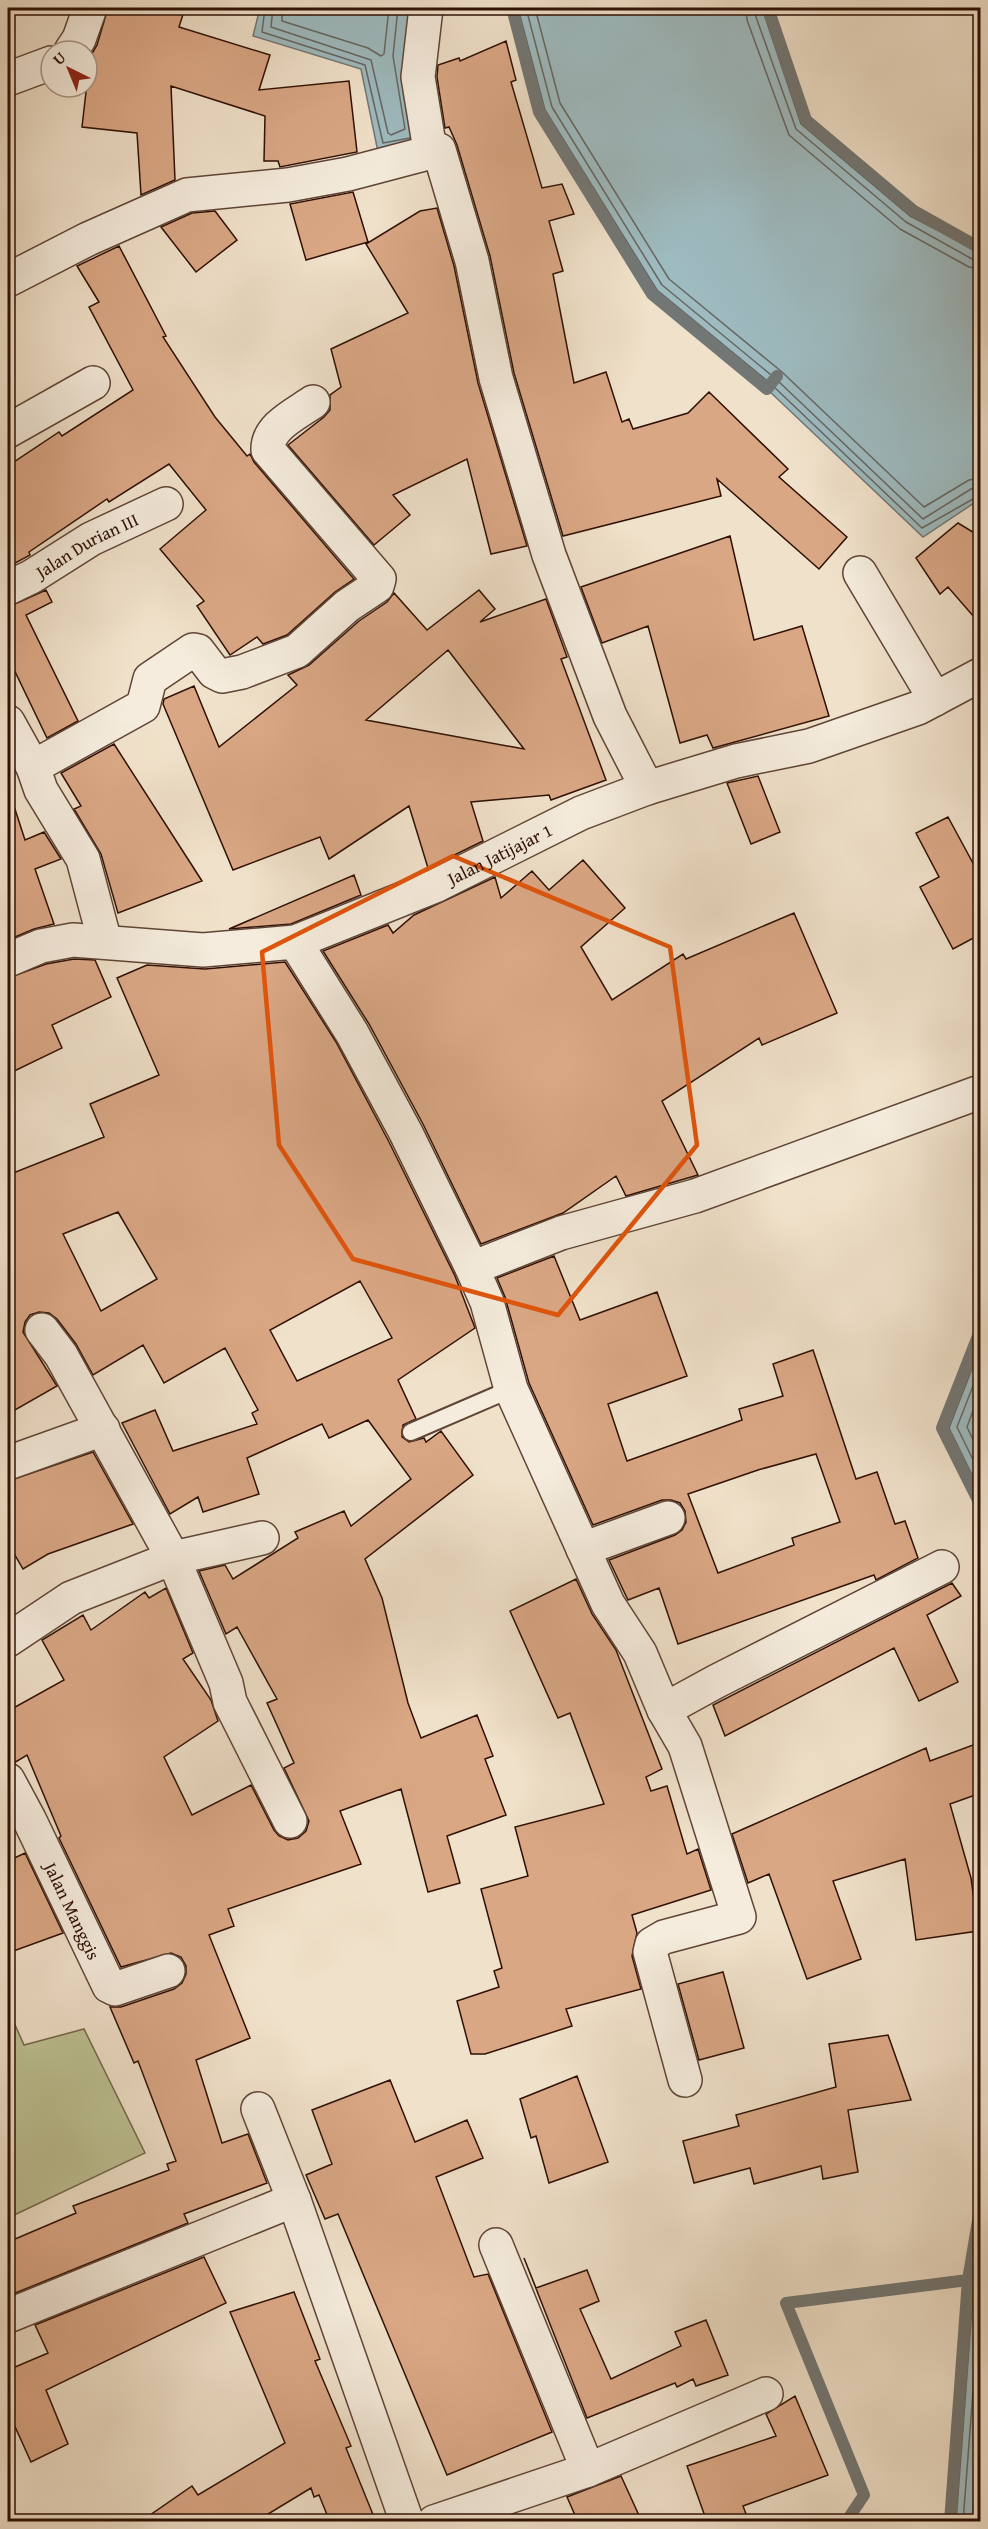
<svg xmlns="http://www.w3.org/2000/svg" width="988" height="2529" viewBox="0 0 988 2529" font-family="'Gentium Book Plus',serif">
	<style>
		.green { fill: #bdc294; stroke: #76694c; stroke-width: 1.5 }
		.water { fill: #9ebbc0; stroke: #727775; stroke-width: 1.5 }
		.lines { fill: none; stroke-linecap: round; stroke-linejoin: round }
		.shore { stroke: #666662; stroke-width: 1.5 }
		.stream { stroke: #727775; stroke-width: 12 }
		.building { fill: #daa785; stroke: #2f1004; stroke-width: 1.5; fill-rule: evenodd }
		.service-casing { stroke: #5f4436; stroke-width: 20 }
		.minor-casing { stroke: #5f4436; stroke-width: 36 }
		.tertiary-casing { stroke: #5f4436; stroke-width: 36 }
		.service { stroke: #f5ecdd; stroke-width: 16 }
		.minor { stroke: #f5ecdd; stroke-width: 33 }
		.tertiary { stroke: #f5ecdd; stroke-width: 33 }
		.marked { fill: none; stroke: #df550c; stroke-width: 4.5; stroke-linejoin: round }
		.labels { text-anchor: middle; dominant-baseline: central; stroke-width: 4.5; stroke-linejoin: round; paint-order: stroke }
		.street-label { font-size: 18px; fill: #2f1004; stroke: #f5ecdd }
	</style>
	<rect width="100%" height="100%" fill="#f0e1ca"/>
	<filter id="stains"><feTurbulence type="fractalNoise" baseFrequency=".00333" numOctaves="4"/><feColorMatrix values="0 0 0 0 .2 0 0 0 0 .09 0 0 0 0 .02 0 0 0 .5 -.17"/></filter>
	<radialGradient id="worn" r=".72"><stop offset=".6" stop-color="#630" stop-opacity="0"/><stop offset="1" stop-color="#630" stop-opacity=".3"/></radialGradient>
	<path class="green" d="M 8,2009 L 24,2045 L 84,2029 L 145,2153 L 10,2217 Z"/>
	<path class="water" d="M 260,8 L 412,8 L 421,141 L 378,152 L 361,69 L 253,36 Z
		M 512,8 L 768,8 L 806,120 L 914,211 L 980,248 L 980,499 L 923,537 L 767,389 L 652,294 L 539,112 Z
		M 980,1331 L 980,1504 L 942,1428 Z
		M 980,2209 L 980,2521 L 950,2521 L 968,2280 Z"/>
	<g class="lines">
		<path class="shore" d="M 265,8 L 262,32 L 365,65 L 383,143 L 410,138
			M 273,8 L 271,27 L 371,60 L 388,133 L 391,135 L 405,129 L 393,56 L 398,8
			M 282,8 L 282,21 L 368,48 L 381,56 L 384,54 L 389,8
			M 518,8 L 545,110 L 657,290 L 771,384 L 922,528 L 980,495
			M 526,8 L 552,107 L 662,285 L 776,379 L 923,519 L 971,489 L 980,487
			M 535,8 L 560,103 L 669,279 L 782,372 L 924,507 L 969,480 L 980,478
			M 746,8 L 747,20 L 789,135 L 900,229 L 969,267 L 980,269
			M 755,8 L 756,17 L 796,129 L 906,222 L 972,259 L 980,260
			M 762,8 L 801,124 L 910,216 L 980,252
			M 980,1348 L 949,1428 L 980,1491
			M 980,1368 L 957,1427 L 980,1474
			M 980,1392 L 967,1427 L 980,1454
			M 956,2522 L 974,2281 L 980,2245
			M 963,2522 L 980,2300
			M 972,2522 L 980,2416"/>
		<path class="stream" d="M 512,8 L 539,112 L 652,294 L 767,389 L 777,376
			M 768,8 L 806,120 L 914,211 L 980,248
			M 980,1331 L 942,1428 L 980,1504
			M 846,2522 L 864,2495 L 786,2303 L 968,2280
			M 950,2522 L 968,2280 L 980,2209"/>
	</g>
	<path class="building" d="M 108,8 L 185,8 L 179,27 L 270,55 L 259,90 L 349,81 L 357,152 L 280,167 L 278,161 L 264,161 L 265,116 L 171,86 L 175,180 L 141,195 L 137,133 L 82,127 L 90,57 L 97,45 Z
		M 506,41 L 516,80 L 511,82 L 542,188 L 562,184 L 574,214 L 549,221 L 563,271 L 553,274 L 574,383 L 606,372 L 622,422 L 629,419 L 633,429 L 688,413 L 709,392 L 788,469 L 779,477 L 847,537 L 819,569 L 717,479 L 721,496 L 563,536 L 514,373 L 490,256 L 457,145 L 449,127 L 445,128 L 437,77 L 438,65 L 459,58 L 460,61 Z
		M 353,192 L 368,242 L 306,260 L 290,204 Z
		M 437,208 L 454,266 L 478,383 L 527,546 L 491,554 L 467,459 L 393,495 L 410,515 L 374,545 L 288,445 L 324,417 L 330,410 L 330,395 L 341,387 L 331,349 L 408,313 L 366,244 L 420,211 Z
		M 215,211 L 237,240 L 196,272 L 161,227 L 192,213 Z
		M 119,246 L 166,336 L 163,337 L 215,417 L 247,456 L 250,454 L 254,462 L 354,579 L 335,592 L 287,635 L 263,644 L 257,637 L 230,655 L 197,606 L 204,601 L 160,549 L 206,510 L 169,464 L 109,502 L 107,499 L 29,552 L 30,555 L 8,567 L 8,466 L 59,432 L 62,436 L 133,390 L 89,307 L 99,302 L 77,266 Z
		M 958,523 L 981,537 L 981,625 L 948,587 L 940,594 L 916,558 Z
		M 730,536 L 754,640 L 802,626 L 829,716 L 713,748 L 707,735 L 680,743 L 648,626 L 602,643 L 581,587 Z
		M 46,590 L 52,602 L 26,615 L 78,721 L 47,738 L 8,657 L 8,607 Z
		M 479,590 L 495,609 L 480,622 L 546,599 L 567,657 L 561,659 L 606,780 L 551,800 L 549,795 L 471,802 L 483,841 L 428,868 L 409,806 L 329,859 L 320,837 L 233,870 L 163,704 L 164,699 L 194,686 L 219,747 L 297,685 L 288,675 L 309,665 L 359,621 L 387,602 L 394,593 L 427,630 ZM 448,650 L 524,749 L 366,720 Z
		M 114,744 L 202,881 L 118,913 L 101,854 L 74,809 L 81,806 L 61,773 Z
		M 758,776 L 780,832 L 751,844 L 727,783 Z
		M 13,803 L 25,840 L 44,832 L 61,859 L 35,869 L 54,924 L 34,929 L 8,940 L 8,804 Z
		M 948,817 L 981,878 L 981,934 L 953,949 L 920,887 L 939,877 L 916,833 Z
		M 583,860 L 625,908 L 581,947 L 612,1000 L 683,954 L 686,959 L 794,913 L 837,1013 L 762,1045 L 759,1038 L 662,1101 L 698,1175 L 626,1196 L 616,1176 L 563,1213 L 481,1244 L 423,1124 L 369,1024 L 323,951 L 388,925 L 393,933 L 414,915 L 495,877 L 501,898 L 532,871 L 549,890 Z
		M 354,875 L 361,895 L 291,924 L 229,929 Z
		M 74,959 L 95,960 L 111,997 L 52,1025 L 62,1048 L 8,1074 L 8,978 L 46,964 Z
		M 285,962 L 336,1042 L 389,1142 L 455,1276 L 475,1328 L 398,1380 L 416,1419 L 403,1425 L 402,1437 L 409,1442 L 424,1438 L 426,1442 L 441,1431 L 473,1475 L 365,1559 L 382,1598 L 408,1703 L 421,1738 L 477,1715 L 493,1756 L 485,1759 L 506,1815 L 447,1836 L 460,1883 L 428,1892 L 401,1789 L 340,1811 L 361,1864 L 228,1909 L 234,1926 L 209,1935 L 250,2038 L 196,2060 L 222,2143 L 248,2134 L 267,2183 L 184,2214 L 188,2223 L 8,2296 L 8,2242 L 76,2213 L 73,2206 L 169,2170 L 167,2164 L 176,2161 L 138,2061 L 134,2063 L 110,2007 L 121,2007 L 174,1989 L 182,1983 L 186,1974 L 186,1966 L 181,1957 L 171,1953 L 121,1967 L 59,1838 L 61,1836 L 27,1755 L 14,1763 L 8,1761 L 8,1711 L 64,1680 L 42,1640 L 83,1615 L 91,1630 L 145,1592 L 149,1598 L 166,1588 L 193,1653 L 183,1659 L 211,1700 L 218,1721 L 164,1757 L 192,1815 L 251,1785 L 274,1830 L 279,1836 L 288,1840 L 298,1838 L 306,1831 L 309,1821 L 284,1768 L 294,1763 L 267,1703 L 277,1699 L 237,1627 L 226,1634 L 199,1571 L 225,1565 L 233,1579 L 298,1538 L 295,1532 L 344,1511 L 351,1526 L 411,1479 L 368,1420 L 329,1438 L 322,1424 L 247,1458 L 259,1494 L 203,1512 L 198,1497 L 170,1514 L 122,1423 L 155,1410 L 173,1451 L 257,1424 L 252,1413 L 258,1410 L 225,1348 L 164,1383 L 143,1345 L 93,1375 L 76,1344 L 57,1319 L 49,1313 L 39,1312 L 30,1315 L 25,1322 L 23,1332 L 57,1386 L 8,1414 L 8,1175 L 104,1137 L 90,1104 L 159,1075 L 117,978 L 147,965 L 205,969 ZM 118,1212 L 157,1279 L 101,1311 L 63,1234 ZM 360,1281 L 392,1338 L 297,1381 L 270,1330 Z
		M 554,1256 L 580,1320 L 657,1292 L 687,1376 L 608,1404 L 627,1461 L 742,1420 L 739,1409 L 783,1396 L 773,1364 L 813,1350 L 856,1479 L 877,1472 L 895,1524 L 905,1521 L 918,1558 L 876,1580 L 874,1575 L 678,1644 L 659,1588 L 628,1600 L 609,1560 L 675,1535 L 682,1530 L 686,1522 L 685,1511 L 680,1503 L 671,1500 L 662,1500 L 593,1525 L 529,1383 L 505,1297 L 497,1278 ZM 816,1454 L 840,1522 L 792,1538 L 794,1545 L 718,1573 L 688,1494 L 758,1470 Z
		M 93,1452 L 133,1524 L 48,1554 L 23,1569 L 8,1543 L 8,1481 Z
		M 576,1579 L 592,1614 L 616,1650 L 662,1769 L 646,1777 L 651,1791 L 667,1786 L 687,1854 L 698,1849 L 711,1890 L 632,1915 L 637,1933 L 632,1956 L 641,1989 L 566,2009 L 572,2026 L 485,2054 L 471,2054 L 457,2001 L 499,1987 L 494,1971 L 502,1968 L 481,1889 L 528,1876 L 515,1827 L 604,1804 L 570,1713 L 558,1718 L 510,1611 Z
		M 952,1583 L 961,1596 L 927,1615 L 958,1682 L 919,1701 L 894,1648 L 725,1736 L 713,1705 Z
		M 981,1742 L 981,1793 L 950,1804 L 971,1878 L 978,1931 L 916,1940 L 905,1859 L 833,1881 L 861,1959 L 807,1979 L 769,1874 L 748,1883 L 732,1834 L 926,1748 L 930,1761 Z
		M 25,1853 L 63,1933 L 8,1953 L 8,1861 Z
		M 723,1972 L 744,2048 L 699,2060 L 678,1984 Z
		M 888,2035 L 911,2100 L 848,2110 L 858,2172 L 823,2179 L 821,2166 L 754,2184 L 750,2168 L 694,2183 L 683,2141 L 739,2126 L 736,2115 L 836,2087 L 829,2044 Z
		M 577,2076 L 608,2162 L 549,2183 L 536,2136 L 531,2138 L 520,2099 Z
		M 390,2080 L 415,2142 L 467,2120 L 483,2158 L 436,2177 L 474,2277 L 488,2274 L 552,2432 L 447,2475 L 338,2214 L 325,2219 L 306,2175 L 332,2164 L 312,2110 Z
		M 204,2257 L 226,2303 L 46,2390 L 68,2444 L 31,2462 L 8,2411 L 8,2370 L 48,2353 L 35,2325 Z
		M 524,2258 L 536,2288 L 587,2270 L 599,2301 L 580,2309 L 611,2379 L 681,2346 L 675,2332 L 706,2320 L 728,2375 L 696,2386 L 693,2379 L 677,2387 L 675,2383 L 587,2418 Z
		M 294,2292 L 320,2359 L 315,2361 L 351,2446 L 346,2448 L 376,2522 L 330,2522 L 319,2495 L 314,2497 L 311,2488 L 255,2522 L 140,2522 L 192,2486 L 198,2495 L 285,2443 L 230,2312 Z
		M 795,2396 L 828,2475 L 743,2506 L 749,2522 L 707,2522 L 687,2466 L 776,2436 L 766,2414 Z
		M 621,2476 L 642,2522 L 578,2522 L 567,2497 Z"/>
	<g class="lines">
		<defs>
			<path id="service" d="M 411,1432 L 511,1389"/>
			<g id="minor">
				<path d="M 426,8 L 418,77 L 430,150"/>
				<path d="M 71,51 L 79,39 L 90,8"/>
				<path d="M 8,79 L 51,63"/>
				<path d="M 8,280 L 88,239 L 187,195 L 288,185 L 348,174 L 439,150 L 472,261 L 496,378 L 549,555 L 610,716 L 647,788"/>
				<path d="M 8,431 L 93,383"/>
				<path d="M 860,573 L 935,699"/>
				<path id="s1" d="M 8,588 L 31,577 L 91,539 L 166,504"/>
				<path d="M 8,722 L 33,767 L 41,790 L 83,859 L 105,942"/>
				<path d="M 33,767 L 143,706 L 150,679 L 193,650 L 198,651 L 214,672 L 222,676 L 242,672 L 297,651 L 347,606 L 377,586 L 379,579 L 268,450 C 267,427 296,414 313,402"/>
				<path d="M 295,942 L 352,1033 L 406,1133 L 472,1268 L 487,1302 L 511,1389 L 608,1604 L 640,1653 L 664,1710 L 685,1746 L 739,1917 L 664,1937 L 652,1944 L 650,1952 L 685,2080"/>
				<path d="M 472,1268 L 561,1233 L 695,1196 L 980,1092"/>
				<path d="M 42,1330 L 61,1355 L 173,1558 L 226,1683 L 230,1702 L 290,1821"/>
				<path d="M 8,1463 L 103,1429"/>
				<path d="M 583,1549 L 668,1518"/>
				<path d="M 8,1640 L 71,1598 L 173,1558 L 262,1538"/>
				<path d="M 664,1710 L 717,1681 L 942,1567"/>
				<path id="s2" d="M 8,1780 L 29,1819 L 109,1986 L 115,1989 L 168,1971"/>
				<path d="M 258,2109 L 294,2200"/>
				<path d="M 496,2245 L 588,2470"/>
				<path d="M 8,2316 L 294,2200 L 407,2522"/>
				<path d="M 434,2522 L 588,2470 L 766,2394"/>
			</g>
			<g id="tertiary">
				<path id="s3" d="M 8,960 L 41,946 L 73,940 L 203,950 L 295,942 L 435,886 L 581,813 L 647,788 L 736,761 L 809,746 L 918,708 L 980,675"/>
			</g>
		</defs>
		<use href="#service" class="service-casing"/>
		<use href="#minor" class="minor-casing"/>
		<use href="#tertiary" class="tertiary-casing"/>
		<use href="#service" class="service"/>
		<use href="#minor" class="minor"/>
		<use href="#tertiary" class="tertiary"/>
	</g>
	<path class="marked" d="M 453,856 L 670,947 L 697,1145 L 558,1315 L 353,1259 L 279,1145 L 262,952 Z"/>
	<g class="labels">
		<g class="street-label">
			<text stroke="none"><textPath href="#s1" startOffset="90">Jalan Durian III</textPath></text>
			<text stroke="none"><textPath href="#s3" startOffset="514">Jalan Jatijajar 1</textPath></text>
			<text stroke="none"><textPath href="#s2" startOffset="146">Jalan Manggis</textPath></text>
		</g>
	</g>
	<rect width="988" height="2529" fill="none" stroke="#f0e1ca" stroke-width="30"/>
	<rect x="9" y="9" width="970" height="2511" fill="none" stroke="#2f1004" stroke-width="3"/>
	<rect x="15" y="15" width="958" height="2499" fill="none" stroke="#2f1004" stroke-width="1.5"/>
	<g transform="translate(69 69) rotate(317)"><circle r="28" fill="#f5ecdd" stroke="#a69486" stroke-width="1.5"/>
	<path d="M0-4.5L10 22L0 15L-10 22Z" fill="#8f2418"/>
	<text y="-9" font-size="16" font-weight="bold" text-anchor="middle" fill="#2f1004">U</text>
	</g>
	<rect width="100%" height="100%" filter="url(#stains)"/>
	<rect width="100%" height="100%" fill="url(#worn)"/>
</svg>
